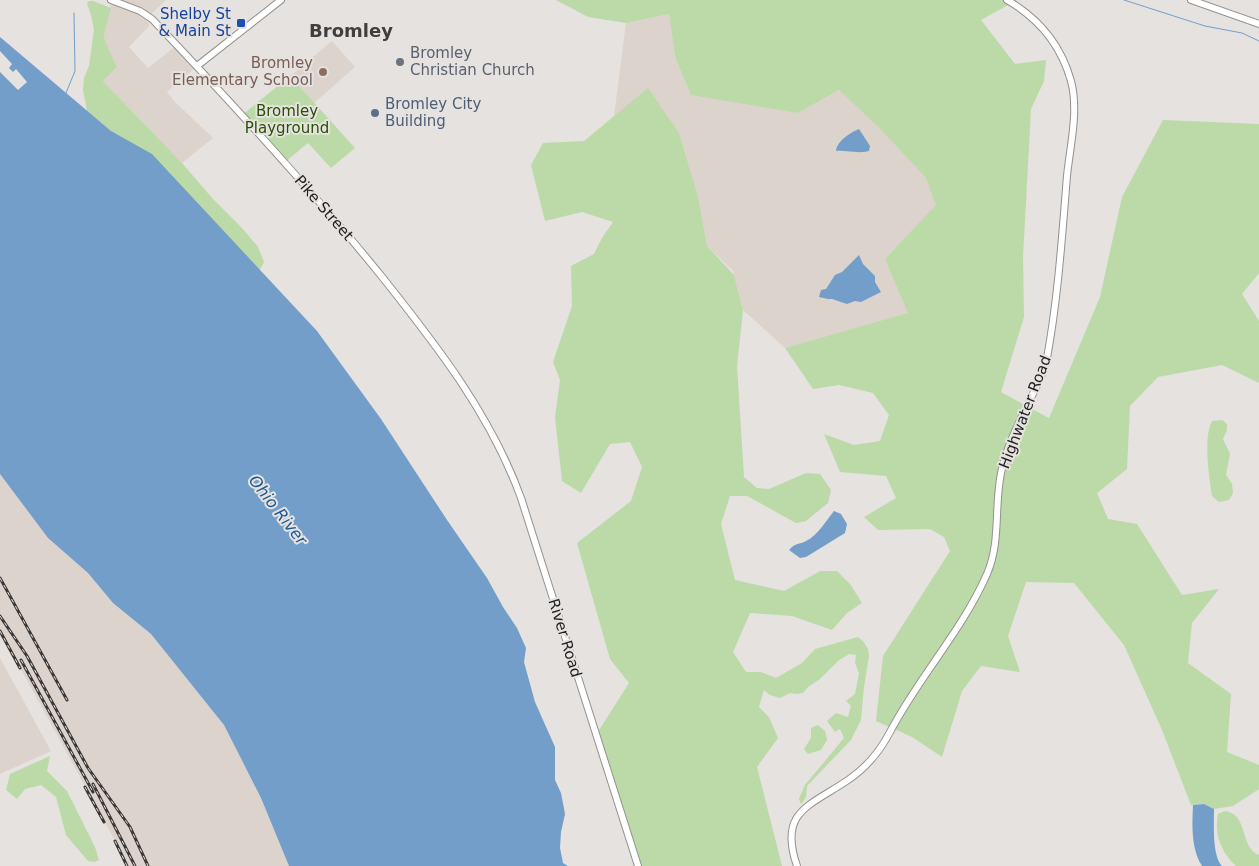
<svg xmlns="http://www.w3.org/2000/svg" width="1259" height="866" viewBox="0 0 1259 866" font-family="'DejaVu Sans',sans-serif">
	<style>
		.built { fill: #dcd3cc }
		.green { fill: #bbdaa8 }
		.water { fill: #739eca }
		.pier { fill: #e5e2e0 }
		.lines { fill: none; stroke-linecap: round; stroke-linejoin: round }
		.stream { stroke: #739eca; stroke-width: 1 }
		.secondary-casing { stroke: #94918f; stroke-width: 8 }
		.secondary { stroke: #fff; stroke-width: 6 }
		.rail-casing { stroke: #3a3837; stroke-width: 3 }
		.rail { stroke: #e5e2e0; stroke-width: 1; stroke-dasharray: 4; stroke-linecap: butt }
		.transit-dot { fill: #1a4fb4; stroke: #e5e2e0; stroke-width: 2 }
		.worship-dot { fill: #6b7280; stroke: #e5e2e0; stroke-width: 2 }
		.education-dot { fill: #8d6e63; stroke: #e5e2e0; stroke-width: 2 }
		.service-dot { fill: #5c6f8a; stroke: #e5e2e0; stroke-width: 2 }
		.labels { text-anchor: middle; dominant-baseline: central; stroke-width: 4; stroke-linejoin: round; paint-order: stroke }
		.transit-label { font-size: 15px; fill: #164399; stroke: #e5e2e0; text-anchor: end }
		.worship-label { font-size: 15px; fill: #5b616d; stroke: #e5e2e0; text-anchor: start }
		.education-label { font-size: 15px; fill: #785e54; stroke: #e5e2e0; text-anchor: end }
		.service-label { font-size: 15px; fill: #4e5e75; stroke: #e5e2e0; text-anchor: start }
		.park-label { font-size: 15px; fill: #295001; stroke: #e5e2e0 }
		.street-label { font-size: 15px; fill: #1f1e1d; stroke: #e5e2e0 }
		.water-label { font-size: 16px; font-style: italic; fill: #195990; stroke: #e5e2e0 }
		.quarter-label { font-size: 18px; font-weight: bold; fill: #413e3d; stroke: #e5e2e0 }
	</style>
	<rect width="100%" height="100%" fill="#e5e2e0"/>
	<path class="built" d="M 112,0 L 166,0 L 149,16 L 149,26 L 129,47 L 148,68 L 177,45 L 197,66 L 167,92 L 174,101 L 213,138 L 182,163 L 103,81 L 117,67 L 105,42 L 104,34 Z
		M 669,14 L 675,56 L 798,113 L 839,90 L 879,128 L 926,178 L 937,205 L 885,259 L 909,313 L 785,348 L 743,310 L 733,271 L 707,246 L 698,196 L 679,133 L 614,116 L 626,23 Z
		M 332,41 L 355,67 L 314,103 L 290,76 Z
		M 0,474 L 48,538 L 88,573 L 113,603 L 151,634 L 224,725 L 261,798 L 289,866 L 127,866 L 114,839 L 0,631 Z
		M 0,658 L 51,751 L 0,774 Z"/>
	<path class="green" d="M 556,0 L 1017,0 L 981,20 L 1015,64 L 1046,60 L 1044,81 L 1031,109 L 1023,257 L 1024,317 L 1001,392 L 1049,418 L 1100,297 L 1122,197 L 1163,120 L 1259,124 L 1259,273 L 1242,294 L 1259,321 L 1259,383 L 1222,365 L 1158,377 L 1130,406 L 1127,469 L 1097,493 L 1108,519 L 1137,524 L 1182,595 L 1219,589 L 1192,623 L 1188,663 L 1231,694 L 1227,752 L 1259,765 L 1259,789 L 1233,806 L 1214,809 L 1204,804 L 1191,805 L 1162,730 L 1124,645 L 1074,583 L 1026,582 L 1008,636 L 1020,672 L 981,666 L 962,691 L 942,757 L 912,737 L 876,721 L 883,656 L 950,551 L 944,537 L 930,529 L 878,530 L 864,517 L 896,498 L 886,476 L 840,472 L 824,434 L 854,445 L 880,441 L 889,415 L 873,393 L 839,385 L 813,389 L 785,348 L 908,313 L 885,259 L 936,205 L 926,178 L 879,128 L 839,90 L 798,113 L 691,95 L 675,56 L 669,14 L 626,23 L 588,17 Z
		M 89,1 L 93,1 L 111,8 L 104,34 L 105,41 L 117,67 L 103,81 L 182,163 L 213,199 L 242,228 L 258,247 L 264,262 L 257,275 L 111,131 L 87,111 L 83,90 L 84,78 L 89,66 L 94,30 L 91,15 L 87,3 Z
		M 290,76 L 355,148 L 331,168 L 308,143 L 284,163 L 242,115 Z
		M 648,88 L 679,133 L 698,196 L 707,246 L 734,275 L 743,310 L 737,366 L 744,477 L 757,488 L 769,489 L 806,473 L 820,474 L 831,490 L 828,503 L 806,521 L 796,523 L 747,496 L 730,496 L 721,524 L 735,580 L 784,591 L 820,571 L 837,571 L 850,584 L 862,603 L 847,613 L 832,630 L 792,616 L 750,613 L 733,652 L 746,672 L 761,672 L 776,678 L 802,663 L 815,649 L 858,637 L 863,641 L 868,649 L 869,656 L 864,687 L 861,720 L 851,740 L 807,786 L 806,797 L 801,804 L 799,799 L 805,785 L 844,738 L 840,729 L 835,732 L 827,721 L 836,713 L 848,717 L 851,706 L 846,701 L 855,694 L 859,673 L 855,663 L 856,655 L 849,654 L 838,661 L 820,679 L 808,687 L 803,693 L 797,694 L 790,693 L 780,698 L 770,695 L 764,690 L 759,707 L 769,717 L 778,738 L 757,767 L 782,866 L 632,866 L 637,864 L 596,735 L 629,683 L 610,659 L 577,543 L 631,501 L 642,467 L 630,442 L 610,444 L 581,493 L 562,481 L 555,417 L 560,380 L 553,362 L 572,306 L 571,266 L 594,254 L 602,238 L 613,222 L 582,212 L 545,221 L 531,165 L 543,143 L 584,141 Z
		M 1222,420 L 1227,424 L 1227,430 L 1223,439 L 1230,454 L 1226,475 L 1232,484 L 1233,493 L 1229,500 L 1219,502 L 1212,496 C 1209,476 1203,438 1212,421 Z
		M 818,725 L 825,731 L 827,740 L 821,750 L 808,754 L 804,749 L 811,738 L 811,728 Z
		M 50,756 L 47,771 L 67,791 L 95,847 L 99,860 L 94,862 L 88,861 L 66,835 L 56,797 L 41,785 L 25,789 L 17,799 L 6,790 L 10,774 Z
		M 1225,811 C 1249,814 1239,847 1259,855 L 1259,866 L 1236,866 C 1221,852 1214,834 1218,814 Z"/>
	<path class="water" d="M 0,37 L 111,131 L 152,154 L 317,331 L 381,419 L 447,520 L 487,578 L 503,607 L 517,628 L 526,648 L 524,662 L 535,702 L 555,747 L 555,780 L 561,793 L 565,814 L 561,832 L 560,848 L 563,863 L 568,866 L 289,866 L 261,798 L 224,725 L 151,634 L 113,603 L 88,573 L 48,538 L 0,474 Z
		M 859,129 L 870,146 L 869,151 C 857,154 847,150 836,151 C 837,141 851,132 859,129 Z
		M 859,255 L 863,264 L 875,276 L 875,282 L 881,292 L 861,302 L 855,301 L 847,304 L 832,299 L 828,299 L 819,297 L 821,290 L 826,289 L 835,275 L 842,272 Z
		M 834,511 L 841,514 L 847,524 L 845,533 L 806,557 L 800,558 L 789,550 C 796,542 799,545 806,541 C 818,535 826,521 834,511 Z
		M 1204,804 L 1214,809 C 1214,824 1212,856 1222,866 L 1202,866 C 1191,849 1192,825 1193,805 Z"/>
	<path class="pier" d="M 0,51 L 12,64 L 9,68 L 13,72 L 16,69 L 27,82 L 18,90 L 0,72 Z"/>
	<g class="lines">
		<path class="stream" d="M 1124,0 L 1205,26 L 1242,33 L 1259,41
			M 66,93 L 75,71 L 74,13"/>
		<defs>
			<path id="secondary" d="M 111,0 L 140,11 L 152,19 C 232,103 310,188 383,278 C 437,346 491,415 521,498 L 638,866
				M 1191,0 L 1259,24
				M 197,66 L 281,0
				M 797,866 C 778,811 810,806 848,780 C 866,768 880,751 890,732 C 918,678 962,631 987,574 C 1001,542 994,507 1001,473 C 1008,438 1029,405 1043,372 L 1047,358 C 1058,298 1062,237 1067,176 C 1070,146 1079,111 1071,81 C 1061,45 1040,19 1007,0"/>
		</defs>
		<use href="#secondary" class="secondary-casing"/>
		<use href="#secondary" class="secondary"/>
		<defs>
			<path id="rail" d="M 0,578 L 67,700
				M 0,616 L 27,656 L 88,768 L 130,827 L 148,866
				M 0,631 L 20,668
				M 21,660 L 93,792
				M 93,784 L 135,866
				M 85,787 L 104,822
				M 115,841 L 127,866"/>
		</defs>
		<use href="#rail" class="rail-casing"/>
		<use href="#rail" class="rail"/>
	</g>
	<rect class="transit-dot" x="236" y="18" width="10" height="10" rx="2.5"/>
	<circle class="worship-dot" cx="400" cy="62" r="5"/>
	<circle class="education-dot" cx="323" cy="72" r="5"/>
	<circle class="service-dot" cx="375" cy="113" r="5"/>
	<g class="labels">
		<g class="transit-label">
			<text x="231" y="14">Shelby St<tspan x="231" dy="17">&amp; Main St</tspan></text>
		</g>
		<g class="worship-label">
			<text x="410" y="53">Bromley<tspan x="410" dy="17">Christian Church</tspan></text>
		</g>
		<g class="education-label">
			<text x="313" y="63">Bromley<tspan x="313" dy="17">Elementary School</tspan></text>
		</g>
		<g class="service-label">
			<text x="385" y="104">Bromley City<tspan x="385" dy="17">Building</tspan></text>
		</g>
		<g class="park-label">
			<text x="287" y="111">Bromley<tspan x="287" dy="17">Playground</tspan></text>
		</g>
		<g class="street-label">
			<text transform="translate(324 208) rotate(49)">Pike Street</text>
			<text transform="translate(1025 412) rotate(-69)">Highwater Road</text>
			<text transform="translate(565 638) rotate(73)">River Road</text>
		</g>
		<g class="water-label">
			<text transform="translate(278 510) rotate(52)">Ohio River</text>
		</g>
		<g class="quarter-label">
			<text x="351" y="30">Bromley</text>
		</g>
	</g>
</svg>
